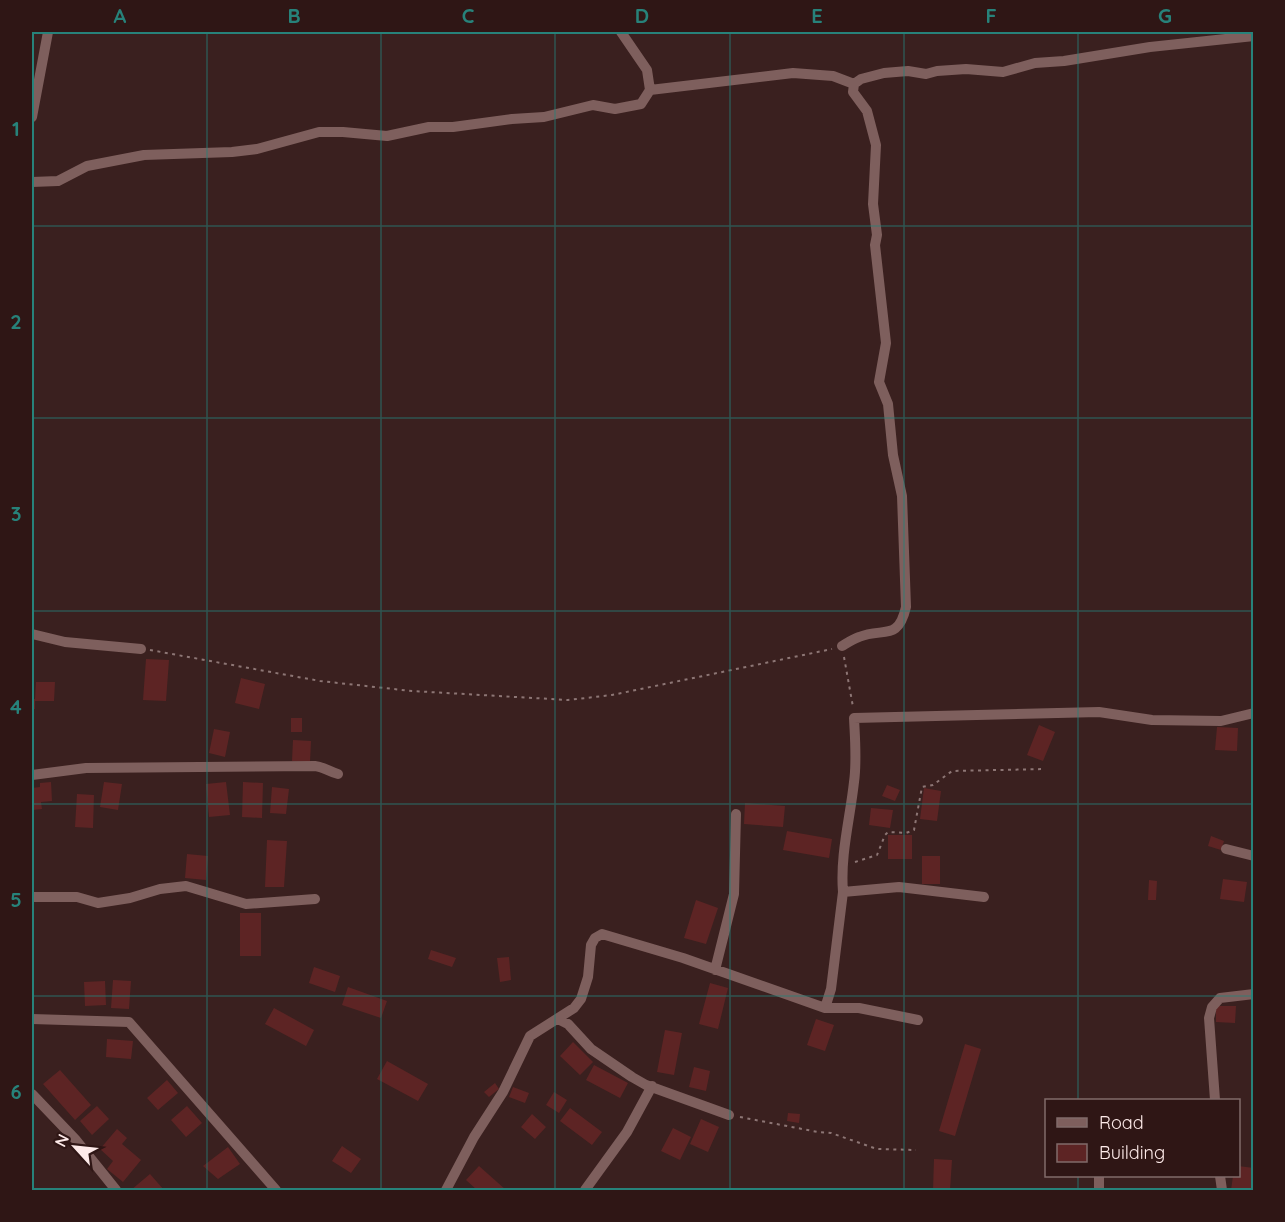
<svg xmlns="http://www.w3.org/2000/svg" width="1285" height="1222" viewBox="0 0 1285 1222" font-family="Quicksand,sans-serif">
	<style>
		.building { fill: #5d2424 }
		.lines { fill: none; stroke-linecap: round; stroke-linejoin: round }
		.path { stroke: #8d7675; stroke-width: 2; stroke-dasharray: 3 4.5; stroke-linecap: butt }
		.minor { stroke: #7e5f5d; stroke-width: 10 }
		.grid { fill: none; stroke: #27827a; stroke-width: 1.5; stroke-opacity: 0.55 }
		.neatline { fill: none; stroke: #27827a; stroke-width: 2 }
		.grid-label { font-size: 20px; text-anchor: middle; font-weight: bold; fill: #27827a }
	</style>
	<rect width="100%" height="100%" fill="#3a201f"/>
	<path class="building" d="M 146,659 L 169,660 L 166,701 L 143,700 Z
		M 241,678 L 265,684 L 259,709 L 235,703 Z
		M 36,682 L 55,682 L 54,701 L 35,701 L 35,709 L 32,709 L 32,699 L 35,699 Z
		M 291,718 L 302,718 L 302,732 L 291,732 Z
		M 1039,725 L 1055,732 L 1043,761 L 1027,755 Z
		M 1217,727 L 1238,728 L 1237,751 L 1215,750 Z
		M 214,729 L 230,732 L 225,757 L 209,753 Z
		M 293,740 L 311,741 L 310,762 L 292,761 Z
		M 51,782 L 52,801 L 41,802 L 42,809 L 32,810 L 32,788 L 40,787 L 40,783 Z
		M 104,782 L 122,784 L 118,810 L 100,807 Z
		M 226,782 L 230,815 L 209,817 L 206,784 Z
		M 243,782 L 263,783 L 262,818 L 242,817 Z
		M 887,785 L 900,790 L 895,801 L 882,796 Z
		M 272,787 L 289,789 L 286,814 L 270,813 Z
		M 924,788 L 941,791 L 937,821 L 920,819 Z
		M 77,794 L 94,795 L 93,828 L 75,827 Z
		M 745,803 L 785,806 L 783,827 L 744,824 Z
		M 871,808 L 893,810 L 890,828 L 869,825 Z
		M 787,831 L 832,839 L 829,858 L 783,850 Z
		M 888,835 L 912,835 L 912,859 L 888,859 Z
		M 1211,836 L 1224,841 L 1221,850 L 1208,846 Z
		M 267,840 L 287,841 L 284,887 L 265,887 Z
		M 187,854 L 208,856 L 206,880 L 185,878 Z
		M 922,856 L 940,856 L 940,884 L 922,884 Z
		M 1223,879 L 1247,882 L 1244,902 L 1220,899 Z
		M 1149,880 L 1157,881 L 1156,900 L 1148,900 Z
		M 696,900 L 718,908 L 706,944 L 684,938 Z
		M 240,913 L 261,913 L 261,956 L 240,956 Z
		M 431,950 L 456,958 L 452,967 L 428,959 Z
		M 509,957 L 511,980 L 500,982 L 497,958 Z
		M 314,967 L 340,976 L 335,992 L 309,983 Z
		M 113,980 L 131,981 L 129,1009 L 111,1008 Z
		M 105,981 L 106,1005 L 85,1006 L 84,982 Z
		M 710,983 L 728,988 L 718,1029 L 699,1024 Z
		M 348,987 L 387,1001 L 381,1018 L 342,1005 Z
		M 1216,1006 L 1236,1006 L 1235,1023 L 1216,1022 Z
		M 274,1008 L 314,1030 L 306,1046 L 265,1024 Z
		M 816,1019 L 834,1025 L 825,1051 L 807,1045 Z
		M 665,1030 L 682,1033 L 674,1075 L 657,1072 Z
		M 107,1039 L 133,1041 L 131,1059 L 106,1057 Z
		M 573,1042 L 593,1062 L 580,1075 L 560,1056 Z
		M 965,1044 L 981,1049 L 955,1136 L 939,1131 Z
		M 387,1061 L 428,1084 L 418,1101 L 377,1079 Z
		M 594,1065 L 628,1083 L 620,1098 L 586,1080 Z
		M 694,1067 L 710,1071 L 706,1091 L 689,1087 Z
		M 60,1070 L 91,1105 L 75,1120 L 43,1084 Z
		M 167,1080 L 178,1093 L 158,1110 L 147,1098 Z
		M 495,1083 L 499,1089 L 489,1097 L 484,1092 Z
		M 513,1087 L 529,1093 L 525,1103 L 509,1097 Z
		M 554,1092 L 567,1100 L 559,1113 L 546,1105 Z
		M 97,1106 L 109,1119 L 92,1135 L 80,1121 Z
		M 187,1106 L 202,1123 L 186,1137 L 171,1120 Z
		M 570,1108 L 602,1132 L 592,1145 L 560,1121 Z
		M 788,1113 L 800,1114 L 799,1123 L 787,1121 Z
		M 532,1114 L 546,1127 L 535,1139 L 521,1127 Z
		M 701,1119 L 719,1127 L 708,1152 L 690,1144 Z
		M 673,1128 L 691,1137 L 680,1160 L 661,1151 Z
		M 117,1129 L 127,1138 L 122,1144 L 141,1160 L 123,1182 L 107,1169 L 113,1161 L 100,1149 Z
		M 342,1146 L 361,1159 L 351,1173 L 332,1161 Z
		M 228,1147 L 240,1164 L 218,1179 L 203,1166 Z
		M 934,1159 L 952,1160 L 950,1190 L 933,1190 Z
		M 479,1166 L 506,1190 L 477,1190 L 466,1180 Z
		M 1238,1166 L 1254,1168 L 1254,1190 L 1231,1190 L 1233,1176 L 1238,1176 Z
		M 150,1174 L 164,1190 L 131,1190 Z"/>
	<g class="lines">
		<path class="path" d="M 150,650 L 320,681 L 412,691 L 568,700 L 612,695 L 832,649
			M 844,657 L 853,707
			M 855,862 L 877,855 L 885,835 L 888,832 L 906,833 L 914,830 L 922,787 L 933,785 L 952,771 L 1045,769
			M 740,1117 L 818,1132 L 831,1133 L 877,1149 L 916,1150"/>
		<path class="minor" d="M 650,90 L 793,73 L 833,76 L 854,84
			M 32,117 L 48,32
			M 32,182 L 58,181 L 87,166 L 144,155 L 232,152 L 257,149 L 319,132 L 343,132 L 387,136 L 429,127 L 453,127 L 512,119 L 544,117 L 593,105 L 615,109 L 641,104 L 650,90 L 647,70 L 621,32
			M 32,634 L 65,642 L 141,649
			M 842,646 C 847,643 853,639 859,637 C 883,627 898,642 906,607 L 902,496 L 893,455 L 888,404 L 879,382 L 886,343 L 875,245 L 877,235 L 873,204 L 876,145 L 867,111 L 853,92 L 854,84 L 861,79 L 884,73 L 908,71 L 926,74 L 937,71 L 966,69 L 1003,72 L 1035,63 L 1064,61 L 1150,47 L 1254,36
			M 32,775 L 86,768 L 315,766 C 324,767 330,772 338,774
			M 1226,849 L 1254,856
			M 843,892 C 840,855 850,819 854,782 C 857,761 855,739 854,718 L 1099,712 L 1152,720 L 1221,721 L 1254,713
			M 32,897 L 77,897 L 98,903 L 130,898 L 160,889 L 186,886 L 246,904 L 315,899
			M 715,970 L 734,894 L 736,814
			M 825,1008 L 859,1008 L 918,1020
			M 32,1019 L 129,1022 L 276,1190
			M 558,1019 L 568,1024 L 591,1049 L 632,1077 L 646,1085 L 729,1115
			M 32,1094 L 75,1139 L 116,1190
			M 1215,1100 L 1209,1018 L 1212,1007 L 1220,998 L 1254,994
			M 1220,1176 L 1222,1190
			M 446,1190 L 474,1137 L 503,1092 L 530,1036 L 574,1008 L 581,999 L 588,977 L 591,945 L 595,938 L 602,934 L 683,958 L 825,1008 L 831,989 L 843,892 L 899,887 L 984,897
			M 585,1190 L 627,1132 L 652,1086
			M 1099,1190 L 1099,1176"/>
	</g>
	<path class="grid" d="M 207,32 L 207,1190M 381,32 L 381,1190M 555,32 L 555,1190M 730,32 L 730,1190M 904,32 L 904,1190M 1078,32 L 1078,1100M 32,226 L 1254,226M 32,418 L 1254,418M 32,611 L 1254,611M 32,804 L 1254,804M 32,996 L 1254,996M 1078,1176 L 1078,1190"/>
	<rect width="1285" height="1222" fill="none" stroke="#2f1615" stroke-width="66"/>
	<rect x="1045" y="1099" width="195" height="78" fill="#2f1615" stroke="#816b6a" stroke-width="1.5"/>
	<rect x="1057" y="1118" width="30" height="9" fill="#7e5f5d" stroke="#816b6a" stroke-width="1.5"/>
	<text x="1099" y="1129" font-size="18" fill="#fdeae9">Road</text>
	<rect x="1057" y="1144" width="30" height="18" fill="#5d2424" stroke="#816b6a" stroke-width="1.5"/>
	<text x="1099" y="1159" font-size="18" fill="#fdeae9">Building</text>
	<g transform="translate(75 1147) rotate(297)" stroke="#2f1615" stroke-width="4.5" paint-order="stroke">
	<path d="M0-4.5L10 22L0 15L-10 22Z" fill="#fdeae9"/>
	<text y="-9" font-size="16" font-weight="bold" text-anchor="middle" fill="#fdeae9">N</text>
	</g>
	<rect x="33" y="33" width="1219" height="1156" class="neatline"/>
	<g class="grid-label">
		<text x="120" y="23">A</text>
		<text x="294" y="23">B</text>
		<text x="468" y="23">C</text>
		<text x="642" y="23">D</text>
		<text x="817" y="23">E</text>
		<text x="991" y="23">F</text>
		<text x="1165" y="23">G</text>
		<text x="16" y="136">1</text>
		<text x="16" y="329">2</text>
		<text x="16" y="521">3</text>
		<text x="16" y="714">4</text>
		<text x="16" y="907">5</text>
		<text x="16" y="1099">6</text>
	</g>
</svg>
